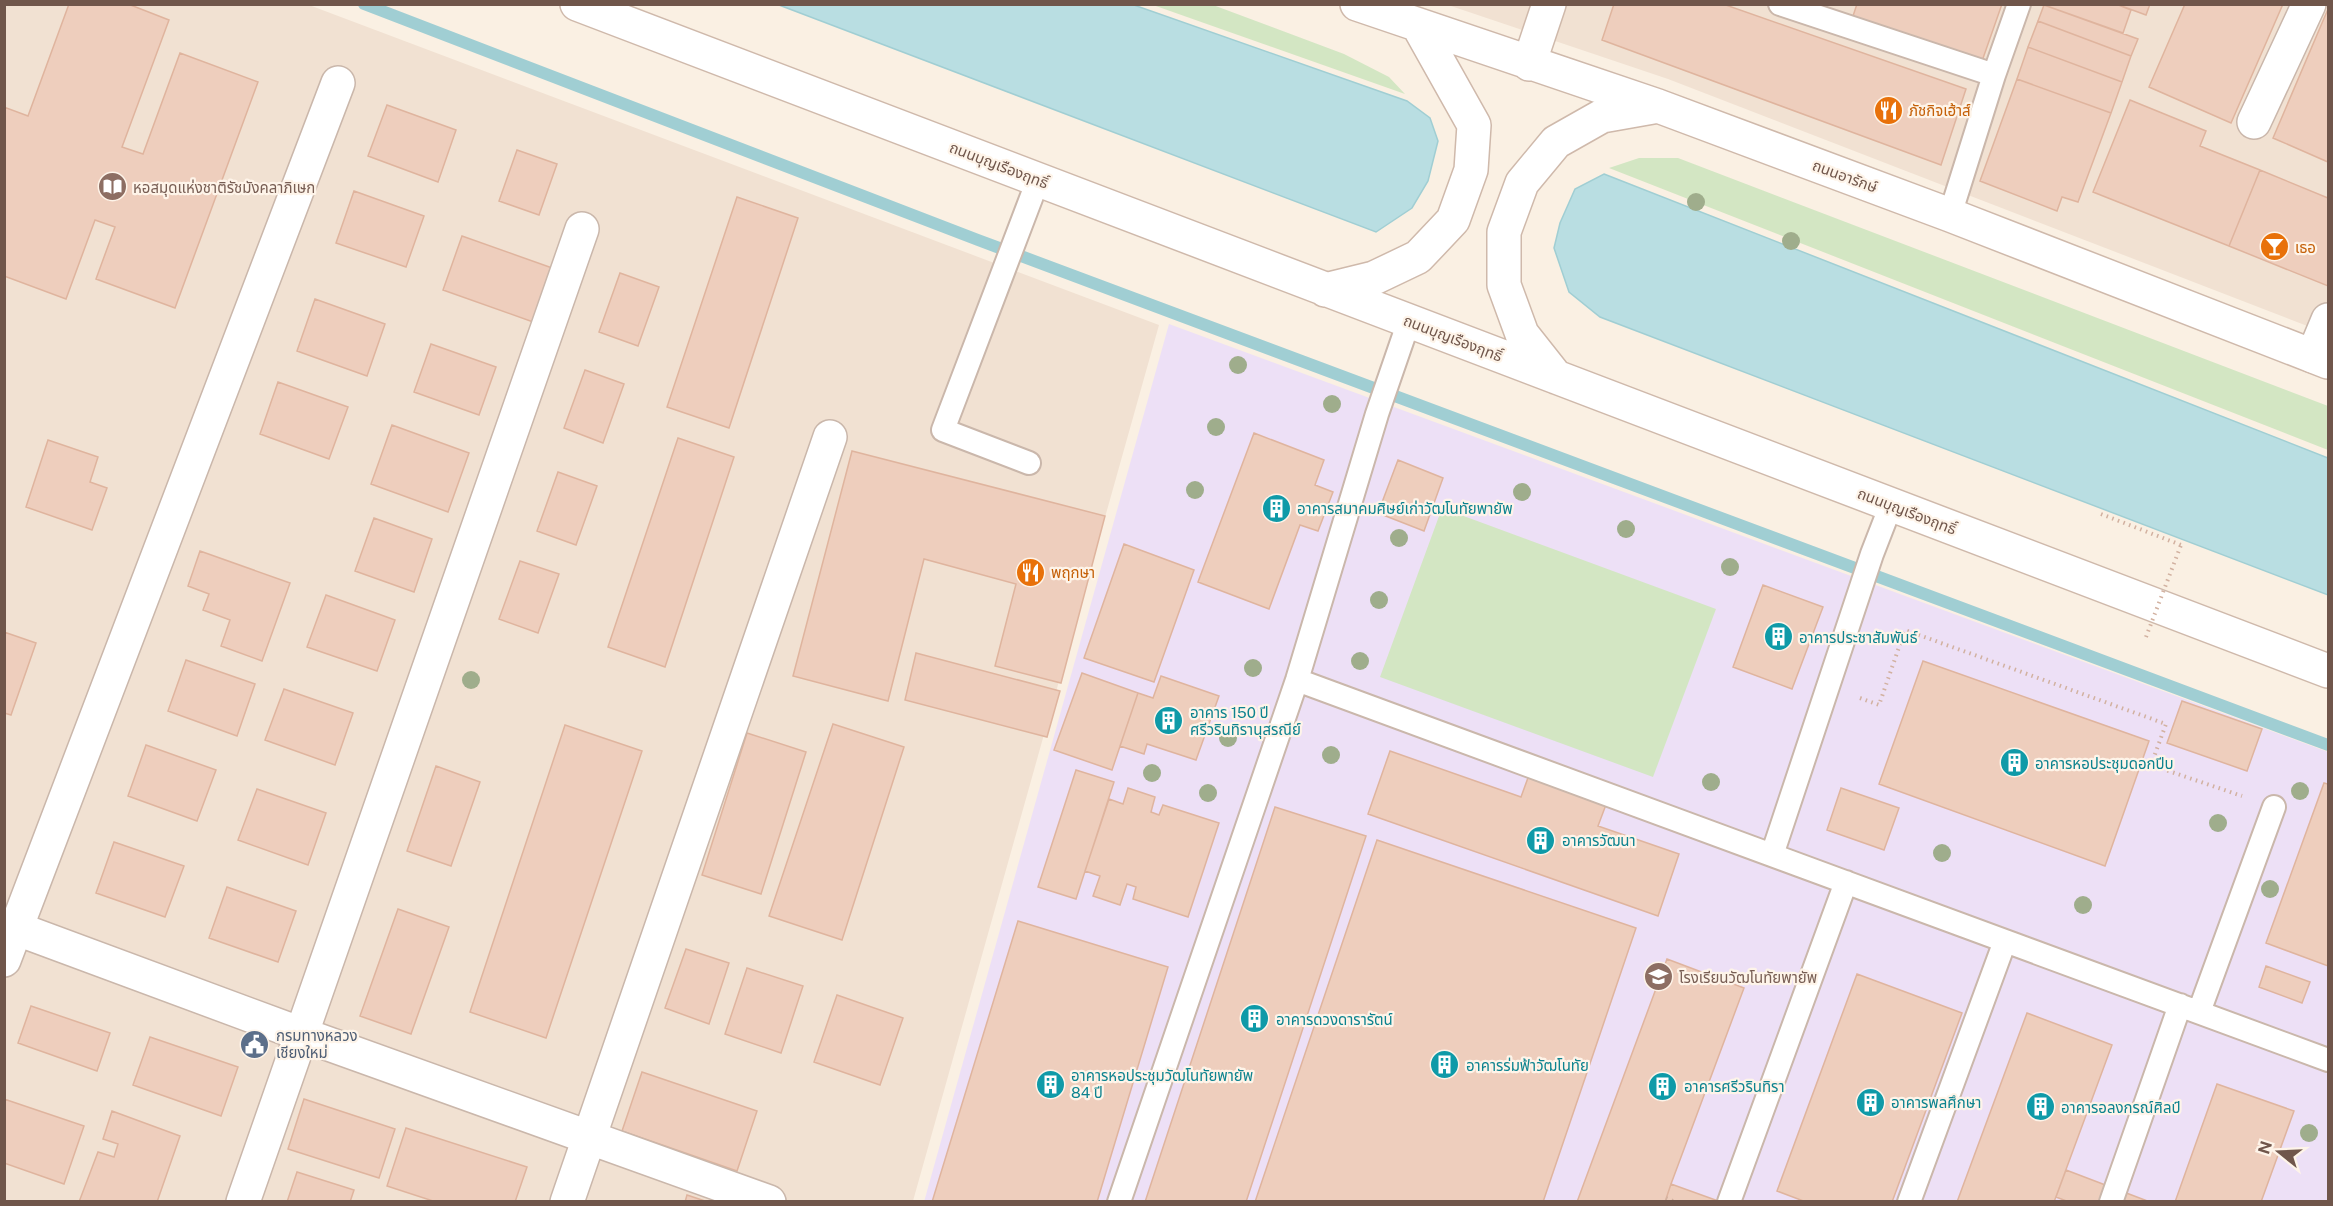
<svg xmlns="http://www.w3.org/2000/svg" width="2333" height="1206" viewBox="0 0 2333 1206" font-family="'Public Sans','Noto Sans Thai',sans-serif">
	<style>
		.residential { fill: #f1e1d2 }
		.education { fill: #ede0f6 }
		.green { fill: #d3e6c3 }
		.water { fill: #b9dee2; stroke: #a0ced3; stroke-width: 1.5 }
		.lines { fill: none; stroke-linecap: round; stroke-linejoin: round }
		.stream { stroke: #a0ced3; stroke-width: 12 }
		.building { fill: #eecebd; stroke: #dfb49e; stroke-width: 1.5 }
		.lane-casing { stroke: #cab7ab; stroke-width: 26 }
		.street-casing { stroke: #cab7ab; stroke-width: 36 }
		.secondary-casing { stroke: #cfb9ab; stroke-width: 36 }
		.path { stroke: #d2b1a0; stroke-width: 4; stroke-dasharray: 1.5 4.5; stroke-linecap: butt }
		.lane { stroke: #fff; stroke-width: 22 }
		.street { stroke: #fff; stroke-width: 33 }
		.secondary { stroke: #fff; stroke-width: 33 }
		.path-bridge { stroke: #d2b1a0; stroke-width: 4; stroke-dasharray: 1.5 4.5; stroke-linecap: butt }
		.tree { fill: #9fad8c }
		.labels { text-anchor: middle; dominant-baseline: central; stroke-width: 4.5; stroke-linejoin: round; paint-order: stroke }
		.food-label { font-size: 15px; fill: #c56008; stroke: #fef4e9; text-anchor: start }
		.street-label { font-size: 15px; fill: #70564b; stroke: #fef4e9 }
		.education-label { font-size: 15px; fill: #785e54; stroke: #fef4e9; text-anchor: start }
		.culture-label { font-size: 15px; fill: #0d838f; stroke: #fef4e9; text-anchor: start }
		.service-label { font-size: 15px; fill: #4e5e75; stroke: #fef4e9; text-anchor: start }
	</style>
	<rect width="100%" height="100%" fill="#faf0e3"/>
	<path class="residential" d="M 5,5 L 309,5 L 1159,325 L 913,1201 L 5,1202 Z
		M 1448,5 L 2328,5 L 2328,334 L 1668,79 Z"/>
	<path class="education" d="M 1169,324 L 2328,752 L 2328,1201 L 924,1202 Z"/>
	<path class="green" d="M 1153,5 L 1213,5 L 1344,54 L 1389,77 L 1405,94 Z
		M 1639,158 L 1678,158 L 2328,406 L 2328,450 L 1609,168 Z
		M 1442,508 L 1716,609 L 1653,777 L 1380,677 Z"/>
	<path class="water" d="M 779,5 L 1134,5 L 1407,101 L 1430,118 L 1438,141 L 1428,181 L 1412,208 L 1376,232 Z
		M 1604,174 L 2328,458 L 2328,595 L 1600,317 L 1569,292 L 1554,248 L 1560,223 L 1575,189 Z"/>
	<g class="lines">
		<path class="stream" d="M 364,4 L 978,240 L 2328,745"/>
	</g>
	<path class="building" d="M 69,4 L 128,4 L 169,20 L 122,147 L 143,154 L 180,53 L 258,82 L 175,308 L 96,279 L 115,227 L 95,220 L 66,299 L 4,276 L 4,107 L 28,116 Z
		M 1614,4 L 1723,4 L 1966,89 L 1941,165 L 1602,40 Z
		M 1857,4 L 2002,4 L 1981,64 L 1852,19 Z
		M 2116,4 L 2150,4 L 2146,15 Z
		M 2116,4 L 2131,10 L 2123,33 L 2044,5 Z
		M 2185,4 L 2283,4 L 2231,123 L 2149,87 Z
		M 2044,5 L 2138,39 L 2131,56 L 2038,21 Z
		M 2328,9 L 2328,162 L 2273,138 Z
		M 2038,21 L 2131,56 L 2122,82 L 2028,47 Z
		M 2028,47 L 2122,82 L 2111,113 L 2017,79 Z
		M 2017,79 L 2111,113 L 2078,202 L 2062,197 L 2057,211 L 1980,181 Z
		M 2130,100 L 2206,131 L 2200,146 L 2260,170 L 2229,246 L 2093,192 Z
		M 387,105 L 456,130 L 438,182 L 368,156 Z
		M 517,150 L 557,164 L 539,215 L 499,201 Z
		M 2260,170 L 2328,198 L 2328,286 L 2229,246 Z
		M 354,191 L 424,216 L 406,267 L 336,243 Z
		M 737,197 L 798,218 L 729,428 L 667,407 Z
		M 462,236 L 555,269 L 536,323 L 443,290 Z
		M 620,273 L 659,287 L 638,346 L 599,332 Z
		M 315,299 L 385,324 L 367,376 L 297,351 Z
		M 431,344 L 496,367 L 479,415 L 414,392 Z
		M 585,370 L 624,384 L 603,443 L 564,428 Z
		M 278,382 L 348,407 L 329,459 L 260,434 Z
		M 392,425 L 469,453 L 448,512 L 371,484 Z
		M 1254,433 L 1324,460 L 1315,485 L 1333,492 L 1318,531 L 1300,525 L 1269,609 L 1198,582 Z
		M 678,438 L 734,457 L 665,667 L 608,647 Z
		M 48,440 L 98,457 L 90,482 L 107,488 L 92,530 L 26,507 Z
		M 852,451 L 1105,516 L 1061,683 L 995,666 L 1016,584 L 924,559 L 888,701 L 793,676 Z
		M 1398,460 L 1443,478 L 1424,531 L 1378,513 Z
		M 558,472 L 597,486 L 576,545 L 537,531 Z
		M 374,518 L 432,539 L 414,592 L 355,571 Z
		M 1124,544 L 1194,570 L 1154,682 L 1084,658 Z
		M 200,551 L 290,583 L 262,661 L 221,646 L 230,620 L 203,610 L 209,594 L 188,586 Z
		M 520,561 L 559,574 L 538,633 L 499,619 Z
		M 1763,585 L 1823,607 L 1792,689 L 1733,667 Z
		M 326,595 L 395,620 L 377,671 L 307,647 Z
		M 4,632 L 36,643 L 11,715 L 4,713 Z
		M 916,653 L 1060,691 L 1047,737 L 905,700 Z
		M 186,660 L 255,684 L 237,736 L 168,711 Z
		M 1923,661 L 2149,741 L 2105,866 L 1879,784 Z
		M 1082,673 L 1138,693 L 1112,770 L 1054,750 Z
		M 1161,676 L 1219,696 L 1196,760 L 1147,744 L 1144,754 L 1120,746 L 1138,693 L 1153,698 Z
		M 284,689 L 353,713 L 335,765 L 265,740 Z
		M 2182,701 L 2262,729 L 2247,771 L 2167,743 Z
		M 833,724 L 904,747 L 842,940 L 769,916 Z
		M 565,725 L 642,751 L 546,1038 L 470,1012 Z
		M 747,733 L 806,752 L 761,894 L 702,875 Z
		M 146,745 L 216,770 L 197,821 L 128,796 Z
		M 1390,751 L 1521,797 L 1529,775 L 1607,802 L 1598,826 L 1679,854 L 1658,916 L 1368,814 Z
		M 436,766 L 480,782 L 451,866 L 407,851 Z
		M 1076,770 L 1114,782 L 1076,899 L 1038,887 Z
		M 2324,783 L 2328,784 L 2328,966 L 2266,943 Z
		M 1128,788 L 1155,797 L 1151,812 L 1159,815 L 1163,805 L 1219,823 L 1188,917 L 1133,899 L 1136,887 L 1127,884 L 1120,905 L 1093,896 L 1100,876 L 1085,871 L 1109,799 L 1123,804 Z
		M 1841,788 L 1899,808 L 1884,850 L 1827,830 Z
		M 257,789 L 326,813 L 308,865 L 238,840 Z
		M 1275,807 L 1366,836 L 1246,1202 L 1145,1202 Z
		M 1377,840 L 1636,928 L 1543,1202 L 1255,1202 Z
		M 114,842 L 184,866 L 165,917 L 96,893 Z
		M 227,887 L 296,911 L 278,962 L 209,938 Z
		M 398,909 L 449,927 L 411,1034 L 360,1016 Z
		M 1018,921 L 1168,967 L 1097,1202 L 932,1202 Z
		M 686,949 L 729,963 L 709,1024 L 665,1008 Z
		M 1667,959 L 1744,988 L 1671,1184 L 1665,1202 L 1577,1202 Z
		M 2266,966 L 2310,982 L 2302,1003 L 2259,987 Z
		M 747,968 L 803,986 L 781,1053 L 725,1034 Z
		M 1857,974 L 1962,1013 L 1892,1202 L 1806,1202 L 1777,1191 Z
		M 837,995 L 903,1018 L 880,1085 L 814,1062 Z
		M 31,1006 L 110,1033 L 97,1071 L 18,1043 Z
		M 2027,1013 L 2112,1045 L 2054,1202 L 1957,1202 Z
		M 150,1037 L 238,1067 L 221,1116 L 133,1085 Z
		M 642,1072 L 757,1111 L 737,1171 L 622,1131 Z
		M 2217,1084 L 2294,1111 L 2261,1202 L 2175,1202 Z
		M 4,1099 L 84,1126 L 64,1184 L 4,1163 Z
		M 304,1099 L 395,1129 L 379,1178 L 288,1149 Z
		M 112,1111 L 180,1136 L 157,1202 L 79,1202 L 98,1152 L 114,1157 L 118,1144 L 103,1139 Z
		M 406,1128 L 527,1167 L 515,1202 L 436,1202 L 387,1186 Z
		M 2066,1170 L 2150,1202 L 2069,1202 L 2056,1197 Z
		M 297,1172 L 354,1190 L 350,1202 L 287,1202 Z
		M 1671,1184 L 1721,1202 L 1665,1202 Z
		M 687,1195 L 708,1202 L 685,1202 Z"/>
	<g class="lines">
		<defs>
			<path id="lane" d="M 1780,4 L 1994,75
				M 1950,215 L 1994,75 L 2019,4
				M 1029,463 L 943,430 L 1038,180
				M 1297,680 L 2328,1060
				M 1772,855 L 1872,554 L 1891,505
				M 2199,1012 L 2274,807
				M 1119,1202 L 1297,680 L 1377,414 L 1409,321
				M 1729,1202 L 1846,882
				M 1909,1202 L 2005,941
				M 2111,1202 L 2180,1005"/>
			<path id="street" d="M 2254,122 L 2309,4
				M 2313,356 L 2328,320
				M 4,924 L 301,1034 L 769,1202
				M 4,960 L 338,83
				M 243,1202 L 582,229
				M 567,1202 L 830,437"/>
			<path id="secondary" d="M 577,4 L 2328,671
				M 1357,4 L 1658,106 L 1950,215 L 2328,362
				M 1529,64 L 1549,4
				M 1325,290 L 1374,278 L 1418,257 L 1453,220 L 1471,170 L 1474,125 L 1419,27
				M 1556,377 L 1522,334 L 1504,285 L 1504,232 L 1522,183 L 1556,142 L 1602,116 L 1653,107"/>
		</defs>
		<use href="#lane" class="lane-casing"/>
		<use href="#street" class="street-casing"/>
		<use href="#secondary" class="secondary-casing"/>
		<path class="path" d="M 2101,514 L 2181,545
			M 1860,698 L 1879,705 L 1905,630 L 2166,724 L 2151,765 L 2242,796
			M 1666,1198 L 1675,1202"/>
		<use href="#lane" class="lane"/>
		<use href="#street" class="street"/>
		<use href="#secondary" class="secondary"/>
		<path class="path-bridge" d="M 2146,637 L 2181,545"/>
	</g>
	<g class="tree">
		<circle cx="1696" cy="202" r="9"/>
		<circle cx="1791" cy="241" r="9"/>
		<circle cx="1238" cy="365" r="9"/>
		<circle cx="1332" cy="404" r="9"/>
		<circle cx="1216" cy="427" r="9"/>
		<circle cx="1195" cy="490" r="9"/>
		<circle cx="1522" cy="492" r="9"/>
		<circle cx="1626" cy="529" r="9"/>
		<circle cx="1399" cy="538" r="9"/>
		<circle cx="1730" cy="567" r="9"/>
		<circle cx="1379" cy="600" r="9"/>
		<circle cx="1360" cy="661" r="9"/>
		<circle cx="1253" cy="668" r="9"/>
		<circle cx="471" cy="680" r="9"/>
		<circle cx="1228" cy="738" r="9"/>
		<circle cx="1331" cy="755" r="9"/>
		<circle cx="1152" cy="773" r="9"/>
		<circle cx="1711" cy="782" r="9"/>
		<circle cx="2300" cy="791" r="9"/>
		<circle cx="1208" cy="793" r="9"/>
		<circle cx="2218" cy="823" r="9"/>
		<circle cx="1942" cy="853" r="9"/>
		<circle cx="2270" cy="889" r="9"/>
		<circle cx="2083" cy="905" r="9"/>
		<circle cx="2309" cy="1133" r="9"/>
	</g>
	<defs>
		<symbol id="restaurant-disc" viewBox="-11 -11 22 22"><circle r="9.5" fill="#e8710a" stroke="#fef4e9"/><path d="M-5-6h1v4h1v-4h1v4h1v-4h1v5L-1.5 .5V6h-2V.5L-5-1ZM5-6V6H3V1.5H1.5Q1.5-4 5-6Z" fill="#fff"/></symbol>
		<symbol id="library-disc" viewBox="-11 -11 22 22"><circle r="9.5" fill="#8d6e63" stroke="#fef4e9"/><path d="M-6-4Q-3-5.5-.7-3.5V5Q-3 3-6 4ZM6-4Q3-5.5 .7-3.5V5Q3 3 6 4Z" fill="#fff"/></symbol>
		<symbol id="bar-disc" viewBox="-11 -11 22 22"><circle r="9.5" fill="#e8710a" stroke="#fef4e9"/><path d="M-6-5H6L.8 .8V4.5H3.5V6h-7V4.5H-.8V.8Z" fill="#fff"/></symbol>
		<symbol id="building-disc" viewBox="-11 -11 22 22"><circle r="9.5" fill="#0f9aa8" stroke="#fef4e9"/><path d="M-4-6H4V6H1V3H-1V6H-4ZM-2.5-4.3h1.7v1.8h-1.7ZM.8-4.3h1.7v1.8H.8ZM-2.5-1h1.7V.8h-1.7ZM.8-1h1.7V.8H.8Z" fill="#fff"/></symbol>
		<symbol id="school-disc" viewBox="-11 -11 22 22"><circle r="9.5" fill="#8d6e63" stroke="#fef4e9"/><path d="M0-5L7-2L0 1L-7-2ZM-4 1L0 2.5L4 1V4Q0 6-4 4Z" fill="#fff"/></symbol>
		<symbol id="civic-disc" viewBox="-11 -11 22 22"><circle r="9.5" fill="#5c6f8a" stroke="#fef4e9"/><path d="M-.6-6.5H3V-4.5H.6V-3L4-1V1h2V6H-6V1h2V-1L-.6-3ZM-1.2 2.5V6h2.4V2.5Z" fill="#fff"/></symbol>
	</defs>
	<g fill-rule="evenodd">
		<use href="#restaurant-disc" x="1872" y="94" width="33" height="33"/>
		<use href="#library-disc" x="96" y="170" width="33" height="33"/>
		<use href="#bar-disc" x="2258" y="230" width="33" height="33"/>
		<use href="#building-disc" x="1260" y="492" width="33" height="33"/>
		<use href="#restaurant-disc" x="1014" y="556" width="33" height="33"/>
		<use href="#building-disc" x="1762" y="620" width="33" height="33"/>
		<use href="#building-disc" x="1152" y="704" width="33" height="33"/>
		<use href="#building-disc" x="1998" y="746" width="33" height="33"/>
		<use href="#building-disc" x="1524" y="824" width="33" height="33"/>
		<use href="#school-disc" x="1642" y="960" width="33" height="33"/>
		<use href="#building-disc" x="1238" y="1002" width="33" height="33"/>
		<use href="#civic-disc" x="238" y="1028" width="33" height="33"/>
		<use href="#building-disc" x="1428" y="1048" width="33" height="33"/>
		<use href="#building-disc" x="1034" y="1068" width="33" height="33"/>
		<use href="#building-disc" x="1646" y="1070" width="33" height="33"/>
		<use href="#building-disc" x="1854" y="1086" width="33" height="33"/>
		<use href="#building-disc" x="2024" y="1090" width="33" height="33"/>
	</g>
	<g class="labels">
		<g class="food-label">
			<text x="1909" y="110">ภัชกิจเฮ้าส์</text>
			<text x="2295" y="247">เธอ</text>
			<text x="1051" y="572">พฤกษา</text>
		</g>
		<g class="street-label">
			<text transform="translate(999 165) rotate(21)">ถนนบุญเรืองฤทธิ์</text>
			<text transform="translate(1845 176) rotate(20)">ถนนอารักษ์</text>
			<text transform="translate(1453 338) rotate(21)">ถนนบุญเรืองฤทธิ์</text>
			<text transform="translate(1907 511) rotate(21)">ถนนบุญเรืองฤทธิ์</text>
		</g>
		<g class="education-label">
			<text x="133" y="187">หอสมุดแห่งชาติรัชมังคลาภิเษก</text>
			<text x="1679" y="977">โรงเรียนวัฒโนทัยพายัพ</text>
		</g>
		<g class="culture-label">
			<text x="1297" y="508">อาคารสมาคมศิษย์เก่าวัฒโนทัยพายัพ</text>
			<text x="1799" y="637">อาคารประชาสัมพันธ์</text>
			<text x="1190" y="712">อาคาร 150 ปี<tspan x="1190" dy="17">ศรีวรินทิรานุสรณีย์</tspan></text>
			<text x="2035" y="763">อาคารหอประชุมดอกปีบ</text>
			<text x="1562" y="840">อาคารวัฒนา</text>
			<text x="1276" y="1019">อาคารดวงดารารัตน์</text>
			<text x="1466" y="1065">อาคารร่มฟ้าวัฒโนทัย</text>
			<text x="1071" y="1075">อาคารหอประชุมวัฒโนทัยพายัพ<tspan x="1071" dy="17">84 ปี</tspan></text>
			<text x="1684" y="1086">อาคารศรีวรินทิรา</text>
			<text x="1891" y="1102">อาคารพลศึกษา</text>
			<text x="2061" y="1107">อาคารอลงกรณ์ศิลป์</text>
		</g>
		<g class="service-label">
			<text x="276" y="1035">กรมทางหลวง<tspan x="276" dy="17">เชียงใหม่</tspan></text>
		</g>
	</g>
	<rect width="2333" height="1206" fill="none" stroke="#70564b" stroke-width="12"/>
	<g transform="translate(2279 1152) rotate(288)" stroke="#fef4e9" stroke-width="4.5" paint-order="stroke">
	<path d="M0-4.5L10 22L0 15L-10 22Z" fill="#70564b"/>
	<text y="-9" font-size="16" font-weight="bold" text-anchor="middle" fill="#70564b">N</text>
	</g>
</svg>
